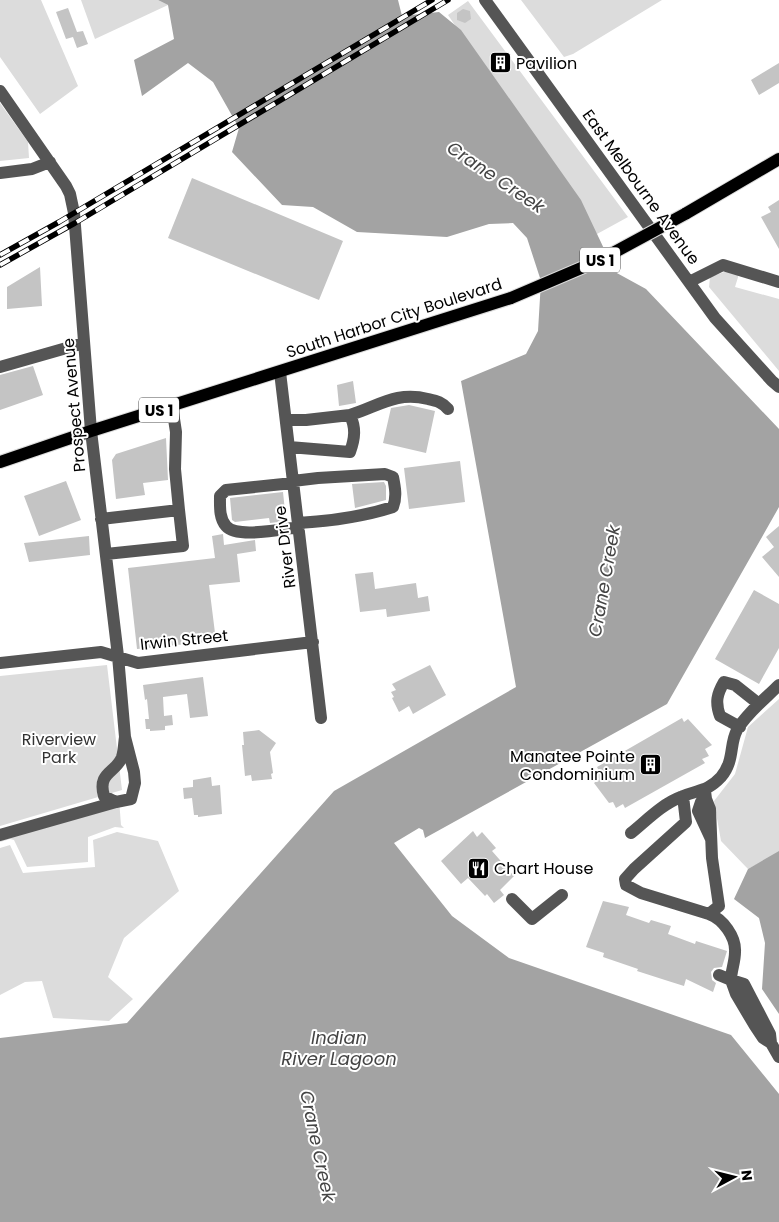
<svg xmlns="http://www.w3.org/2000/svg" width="779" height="1222" viewBox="0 0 779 1222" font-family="Poppins,sans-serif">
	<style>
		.green { fill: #dcdcdc }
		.water { fill: #a3a3a3 }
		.building { fill: #c4c4c4 }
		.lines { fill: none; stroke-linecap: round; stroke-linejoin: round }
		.major-casing { stroke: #dbdbdb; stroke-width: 14 }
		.minor { stroke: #555; stroke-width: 12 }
		.major { stroke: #000; stroke-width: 12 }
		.rail-casing { stroke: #000; stroke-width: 5.5 }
		.rail { stroke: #fff; stroke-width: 4; stroke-dasharray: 11; stroke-linecap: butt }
		.major-bridge-casing { stroke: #dbdbdb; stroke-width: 14; stroke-linecap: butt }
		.major-bridge { stroke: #000; stroke-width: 12 }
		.labels { text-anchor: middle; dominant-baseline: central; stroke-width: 4; stroke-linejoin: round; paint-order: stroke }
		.shield { fill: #fff; stroke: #4c4c4c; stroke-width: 1 }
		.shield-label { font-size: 15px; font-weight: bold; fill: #000 }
		.poi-label { font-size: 16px; fill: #000; stroke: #fff; text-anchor: start }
		.street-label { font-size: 16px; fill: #000; stroke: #fff }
		.park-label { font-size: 16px; fill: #333; stroke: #fff }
		.water-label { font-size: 18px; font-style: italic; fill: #444; stroke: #fff }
	</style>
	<rect width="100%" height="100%" fill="#fff"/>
	<path class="green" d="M 0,0 L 41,0 L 78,86 L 40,114 L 0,57 Z
		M 81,0 L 158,0 L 168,5 L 95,39 Z
		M 521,0 L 662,0 L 573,54 L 564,57 Z
		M 468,1 L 628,217 L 597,234 L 448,15 Z
		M 0,103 L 28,142 L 29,158 L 0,161 Z
		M 727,271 L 739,274 L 735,287 L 779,299 L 779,371 L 709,287 L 710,277 Z
		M 107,665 L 122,790 L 0,826 L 0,676 Z
		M 779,699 L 779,853 L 748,869 L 721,841 L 714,801 L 735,774 L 748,727 Z
		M 119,799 L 121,825 L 124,828 L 115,827 L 88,837 L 88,862 L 27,867 L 14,840 L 10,839 L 0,842 L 0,836 Z
		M 117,832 L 158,841 L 179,891 L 124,938 L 108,977 L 133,999 L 109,1021 L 53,1018 L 42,981 L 25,982 L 0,995 L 0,848 L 10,845 L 23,873 L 95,867 L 93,840 Z"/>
	<path class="water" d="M 158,0 L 398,0 L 402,16 L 439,12 L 461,30 L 581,200 L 615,272 L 646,289 L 779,429 L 779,507 L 667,704 L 425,838 L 423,830 L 419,828 L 394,843 L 452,916 L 509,958 L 731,1035 L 779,1094 L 779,1222 L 0,1222 L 0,1038 L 127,1023 L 334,791 L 516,687 L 461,381 L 526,354 L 538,331 L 541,281 L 527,238 L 513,223 L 489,224 L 447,237 L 357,232 L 313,207 L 282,205 L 232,152 L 239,128 L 213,82 L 188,63 L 142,96 L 134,60 L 174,39 L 168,5 Z
		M 779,851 L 779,1014 L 762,989 L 765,943 L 759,918 L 734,899 L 748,869 Z"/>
	<path class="building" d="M 68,8 L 77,32 L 83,31 L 88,44 L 77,48 L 73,37 L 66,39 L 56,12 Z
		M 463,9 L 470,11 L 471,19 L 465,23 L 457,20 L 457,13 Z
		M 779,63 L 779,83 L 759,95 L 751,80 Z
		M 192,178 L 343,241 L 319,300 L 168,238 Z
		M 779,200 L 779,249 L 761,217 L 771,212 L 768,207 Z
		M 40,267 L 42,306 L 7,309 L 7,287 Z
		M 33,366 L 43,395 L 0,410 L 0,375 Z
		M 353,381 L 356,403 L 339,406 L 337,385 Z
		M 409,405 L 435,411 L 426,453 L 383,443 L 391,408 Z
		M 166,438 L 168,480 L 143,483 L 145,495 L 116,499 L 112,460 L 116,454 Z
		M 460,461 L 465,502 L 409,509 L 404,468 Z
		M 66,481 L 81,520 L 39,536 L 24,496 Z
		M 384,482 L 386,486 L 386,500 L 355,508 L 352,484 Z
		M 283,492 L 286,521 L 270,523 L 269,518 L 235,522 L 232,520 L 230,498 Z
		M 779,526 L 779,577 L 762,557 L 774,547 L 766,537 Z
		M 223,534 L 224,545 L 255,540 L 256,551 L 237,554 L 240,582 L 209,585 L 216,641 L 137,649 L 128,568 L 215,558 L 212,536 Z
		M 89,536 L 90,555 L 29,562 L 24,543 Z
		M 373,572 L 375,589 L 416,583 L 418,598 L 428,596 L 430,611 L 387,617 L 386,609 L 360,612 L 355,574 Z
		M 754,590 L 779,604 L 779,648 L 759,684 L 715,659 Z
		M 430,665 L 446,695 L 413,714 L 409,706 L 399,712 L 392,698 L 394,697 L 391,692 L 396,690 L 392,684 Z
		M 203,677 L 208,716 L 190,718 L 187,694 L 163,697 L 164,716 L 172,715 L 173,725 L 165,726 L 165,730 L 150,731 L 150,729 L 146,729 L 145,719 L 149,719 L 147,699 L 145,700 L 143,685 Z
		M 682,718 L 684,722 L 688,719 L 712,745 L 705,749 L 709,756 L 702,759 L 705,763 L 625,808 L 623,804 L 616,808 L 613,802 L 609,803 L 594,783 L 599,779 L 595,773 L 599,771 L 597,767 Z
		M 259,730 L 276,743 L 270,752 L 273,773 L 271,774 L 272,779 L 252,781 L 251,775 L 245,776 L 242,745 L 244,745 L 243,732 Z
		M 211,777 L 212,786 L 220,785 L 222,814 L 198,817 L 198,815 L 194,815 L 192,798 L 184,799 L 183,788 L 193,787 L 193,780 Z
		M 473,831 L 477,837 L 482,832 L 496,848 L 492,851 L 514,876 L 500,890 L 504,895 L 494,903 L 487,894 L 485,896 L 468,878 L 461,884 L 441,861 Z
		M 603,901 L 629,907 L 626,915 L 649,923 L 651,920 L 671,926 L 668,934 L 695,944 L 696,941 L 727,951 L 722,967 L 714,968 L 711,972 L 712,980 L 716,983 L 713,992 L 686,979 L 684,986 L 665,980 L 637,971 L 638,969 L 603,957 L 604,953 L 586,947 Z"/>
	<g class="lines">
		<defs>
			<path id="major" d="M 685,214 L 779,159
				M 0,462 L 91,431 L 511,298"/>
		</defs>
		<use href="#major" class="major-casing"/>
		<path class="minor" d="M 485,0 L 715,318 L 772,381 L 779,387
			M 0,91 L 66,186 L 70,194 L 74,213 L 91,431 L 118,656 L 125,737 L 134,772 L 135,783 L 131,799 L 116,802 L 104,796 C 97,772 116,773 122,757 C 124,751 124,743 125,737
			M 0,173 L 32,169 L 50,162
			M 689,282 L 723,265 L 779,282
			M 0,367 L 84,343
			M 280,372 L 321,718
			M 172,406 L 176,432 L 175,469 L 179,510
			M 350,415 C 379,406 396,391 428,399 C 437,401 442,402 448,409
			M 286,420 L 306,420 L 350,415 C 356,428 355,438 350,452 L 289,447
			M 293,481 L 318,478 L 385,474 L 393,477 C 395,487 397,497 393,507 C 362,517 331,521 298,523
			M 293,483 L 226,490 L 220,496 C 220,506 219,518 226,526 C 237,539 283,529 299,527
			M 101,519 L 179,510 L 183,546 L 106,554
			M 0,663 L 101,652 L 138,663 L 313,642
			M 740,727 L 720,716 C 715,702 717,694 724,682 L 735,685 L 759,704
			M 683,796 L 686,822 L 634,869 L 625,879 L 626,885 L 641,893 L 709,914 L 719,906 L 712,858 L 710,809 L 706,799 L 705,791
			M 706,799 L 701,802 L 698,811 L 711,839
			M 631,833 C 646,821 662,804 681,797 C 698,789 706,793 721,777 C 735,760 729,745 737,730 C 746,714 766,698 779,685
			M 0,835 L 116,802
			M 512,899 L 532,919 L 562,895
			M 709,914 C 723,919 736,937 735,952 C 735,962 731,971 731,980 L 719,975
			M 731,980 L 736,994 L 755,1026 L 763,1038 L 771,1043 L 779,1057
			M 731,980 L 744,984 L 770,1034 L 771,1043"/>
		<use href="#major" class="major"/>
		<defs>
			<path id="rail" d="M 0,255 L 59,222 L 432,0
				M 0,265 L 75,223 L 448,0"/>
		</defs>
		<use href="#rail" class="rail-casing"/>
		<use href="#rail" class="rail"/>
		<defs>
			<path id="major-bridge" d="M 511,298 L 600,260 L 685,214"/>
		</defs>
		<use href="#major-bridge" class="major-bridge-casing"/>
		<use href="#major-bridge" class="major-bridge"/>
	</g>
	<defs>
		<symbol id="building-square" viewBox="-11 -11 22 22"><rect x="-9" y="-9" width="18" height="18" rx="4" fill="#000" stroke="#fff"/><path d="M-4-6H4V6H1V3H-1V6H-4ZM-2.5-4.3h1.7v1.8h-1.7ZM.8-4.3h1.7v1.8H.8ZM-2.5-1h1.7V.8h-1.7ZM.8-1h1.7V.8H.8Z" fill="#fff"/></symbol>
		<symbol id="restaurant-square" viewBox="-11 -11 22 22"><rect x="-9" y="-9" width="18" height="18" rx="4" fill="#000" stroke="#fff"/><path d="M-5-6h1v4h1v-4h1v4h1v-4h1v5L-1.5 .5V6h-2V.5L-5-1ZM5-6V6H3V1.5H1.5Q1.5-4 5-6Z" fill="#fff"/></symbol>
	</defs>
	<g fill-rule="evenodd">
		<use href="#building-square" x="488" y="50" width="25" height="25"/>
		<use href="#building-square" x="638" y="752" width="25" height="25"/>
		<use href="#restaurant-square" x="466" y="856" width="25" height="25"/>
	</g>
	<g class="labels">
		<g class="shield">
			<rect x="580" y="247.5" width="40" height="25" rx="4"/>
			<rect x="139" y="397.5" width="40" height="25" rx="4"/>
		</g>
		<g class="shield-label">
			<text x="600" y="260">US 1</text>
			<text x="159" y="410">US 1</text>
		</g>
		<g class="poi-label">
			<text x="516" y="63">Pavilion</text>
			<text x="635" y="756" text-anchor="end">Manatee Pointe<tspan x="635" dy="18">Condominium</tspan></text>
			<text x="494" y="868">Chart House</text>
		</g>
		<g class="street-label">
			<text transform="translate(641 187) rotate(54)">East Melbourne Avenue</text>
			<text transform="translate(394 318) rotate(-18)">South Harbor City Boulevard</text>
			<text transform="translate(74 405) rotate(-95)">Prospect Avenue</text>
			<text transform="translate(285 547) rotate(-97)">River Drive</text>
			<text transform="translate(184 640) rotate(-6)">Irwin Street</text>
		</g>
		<g class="park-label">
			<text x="59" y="739">Riverview<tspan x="59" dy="18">Park</tspan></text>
		</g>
		<g class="water-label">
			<text transform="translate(496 177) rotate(34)">Crane Creek</text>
			<text transform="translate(604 581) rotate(-80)">Crane Creek</text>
			<text x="339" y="1037">Indian<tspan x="339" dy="21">River Lagoon</tspan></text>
			<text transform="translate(318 1146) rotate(78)">Crane Creek</text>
		</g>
	</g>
	<g transform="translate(734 1177) rotate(83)" stroke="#ffffff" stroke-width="4" paint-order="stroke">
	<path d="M0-4L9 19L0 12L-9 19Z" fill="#000000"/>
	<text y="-8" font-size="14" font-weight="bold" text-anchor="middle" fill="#000000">N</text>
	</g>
</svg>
